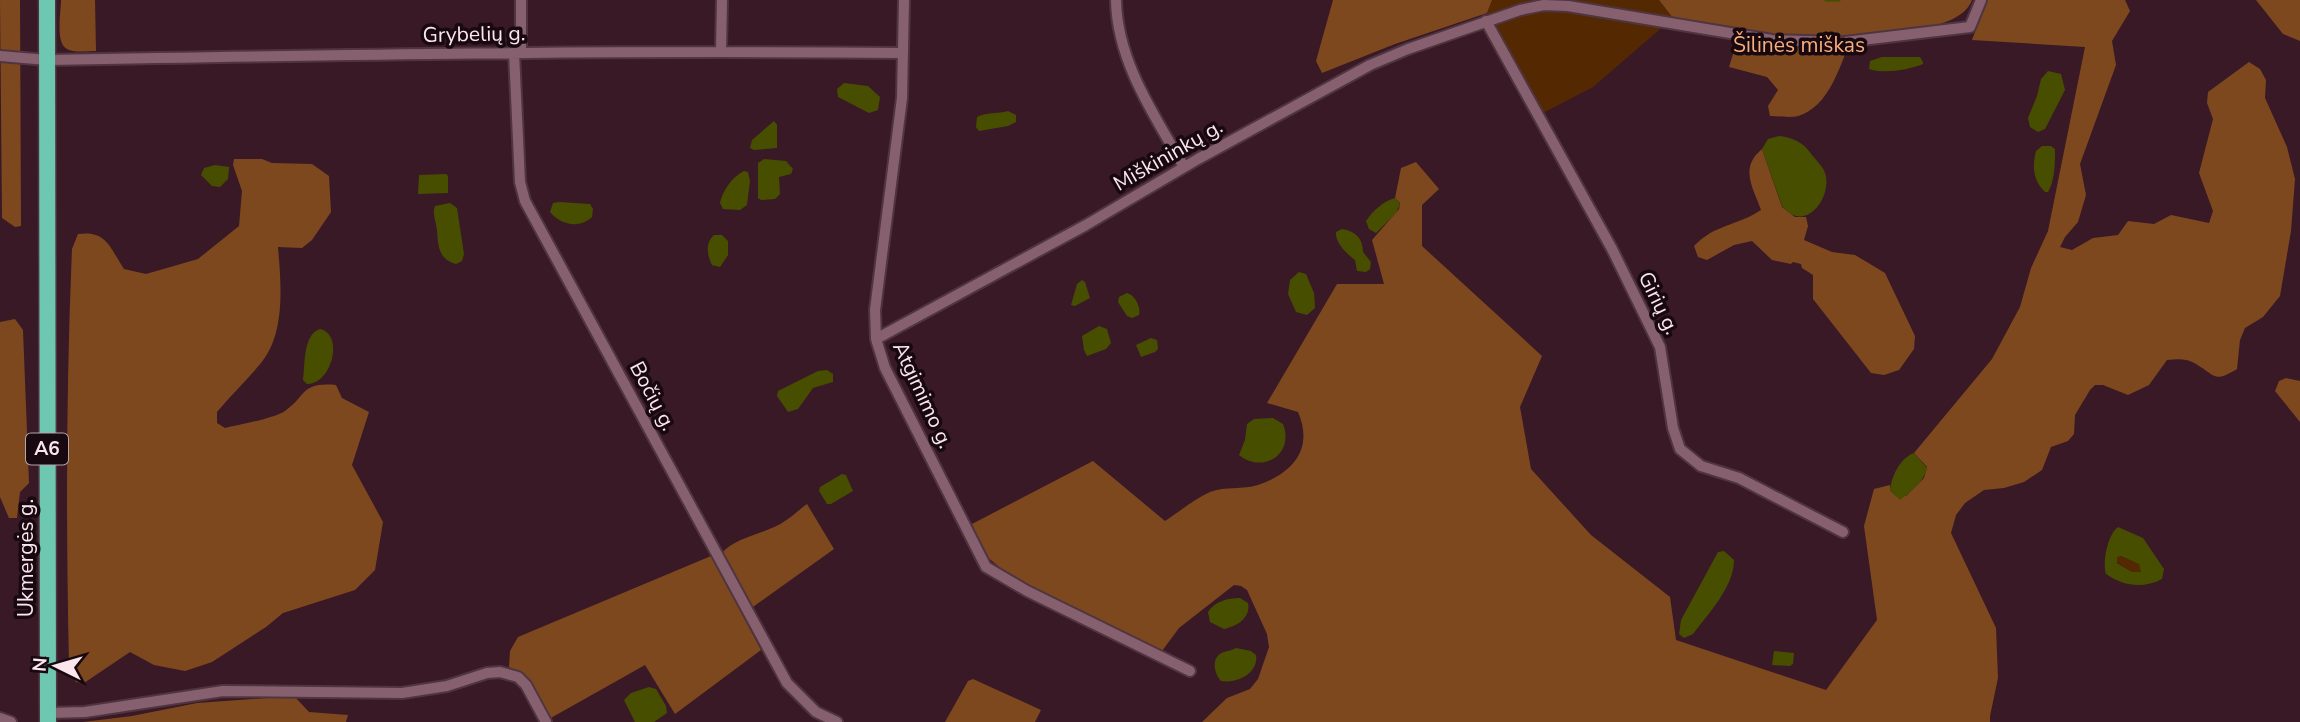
<svg xmlns="http://www.w3.org/2000/svg" width="2300" height="722" viewBox="0 0 2300 722" font-family="'Nunito Sans',sans-serif">
	<style>
		.green { fill: #542902 }
		.forest { fill: #7e481f }
		.water { fill: #484e00; fill-rule: evenodd }
		.lines { fill: none; stroke-linecap: round; stroke-linejoin: round }
		.stream { stroke: #484e00; stroke-width: 3.5 }
		.minor-casing { stroke: #503540; stroke-width: 14 }
		.highway-casing { stroke: #503540; stroke-width: 19 }
		.minor { stroke: #87606f; stroke-width: 10 }
		.highway { stroke: #6ec7b0; stroke-width: 16 }
		.labels { text-anchor: middle; dominant-baseline: central; stroke-width: 7; stroke-linejoin: round; paint-order: stroke }
		.shield { fill: #17090f; stroke: #b7a3aa; stroke-width: 2 }
		.shield-label { font-size: 19px; font-weight: bold; fill: #fce5ed }
		.street-label { font-size: 21px; fill: #fce5ed; stroke: #17090f }
		.park-label { font-size: 21px; fill: #f9ae7b; stroke: #17090f }
	</style>
	<rect width="100%" height="100%" fill="#391926"/>
	<path class="green" d="M 1492,0 L 1659,0 L 1673,18 L 1593,87 L 1541,114 L 1487,13 Z
		M 2120,556 L 2140,564 L 2141,572 L 2132,572 L 2117,562 L 2117,557 Z"/>
	<path class="forest" d="M 0,0 L 20,0 L 21,226 L 15,227 L 2,218 Z
		M 61,0 L 95,0 L 96,51 C 87,51 74,53 67,49 C 55,43 61,12 61,0 Z
		M 1333,0 L 1492,0 L 1487,13 L 1395,44 L 1322,73 L 1316,61 Z
		M 1659,0 L 1972,0 C 1960,33 1882,33 1852,36 C 1841,63 1830,107 1798,116 C 1790,118 1779,116 1770,116 L 1768,106 L 1778,90 L 1767,77 L 1729,67 L 1741,28 L 1673,18 Z
		M 1987,0 L 2125,0 L 2130,11 L 2112,41 L 2116,65 L 2080,164 L 2086,195 L 2078,222 L 2065,237 L 2060,247 L 2072,250 L 2093,238 L 2118,235 L 2128,221 L 2154,224 L 2171,215 L 2209,223 L 2213,211 L 2199,173 L 2213,119 L 2207,103 L 2208,92 L 2249,62 L 2260,69 L 2266,80 L 2265,98 L 2287,147 L 2295,179 L 2291,231 L 2280,296 L 2263,317 L 2245,328 L 2240,340 L 2237,369 C 2214,383 2216,376 2196,364 C 2187,358 2177,359 2167,360 L 2149,385 L 2128,395 L 2103,385 L 2095,385 L 2090,390 L 2075,415 L 2074,434 L 2068,441 L 2051,447 L 2042,470 L 2024,482 L 2004,488 L 1984,490 L 1965,503 L 1956,515 L 1951,533 L 1996,628 L 1998,678 L 1990,716 L 1990,722 L 1202,722 L 1227,698 L 1250,689 L 1258,679 L 1269,647 L 1267,634 L 1247,590 L 1241,586 L 1234,585 L 1179,628 L 1162,651 L 1016,581 L 985,555 L 972,524 L 1093,461 L 1165,521 C 1179,512 1194,499 1210,492 C 1225,486 1243,490 1258,485 C 1293,473 1314,449 1298,412 L 1267,403 L 1337,284 L 1384,284 L 1372,240 L 1399,209 L 1400,203 L 1395,198 L 1401,168 L 1416,162 L 1439,189 L 1422,205 L 1422,246 L 1542,356 L 1520,407 L 1531,469 L 1591,535 L 1670,597 L 1676,640 L 1826,690 L 1877,620 L 1864,526 L 1874,489 L 1890,485 L 1890,491 L 1906,496 L 1924,478 L 1927,467 L 1914,453 L 1992,359 L 2020,307 L 2031,268 L 2048,231 L 2085,47 L 1972,40 Z
		M 2256,0 L 2300,0 L 2300,41 L 2283,34 Z
		M 1762,149 L 1782,207 L 1795,217 L 1806,217 L 1808,226 L 1804,240 L 1832,252 L 1855,255 L 1885,273 L 1915,336 L 1914,349 L 1899,370 L 1884,375 L 1871,373 L 1813,299 L 1813,275 L 1802,268 L 1801,264 L 1793,262 L 1791,264 L 1772,260 L 1752,241 L 1734,245 L 1707,260 L 1698,257 L 1694,246 C 1715,224 1737,226 1761,210 C 1753,187 1739,168 1762,149 Z
		M 234,159 L 262,159 L 272,163 L 312,164 L 329,176 L 331,212 L 312,240 L 302,248 L 278,247 C 281,283 286,333 261,363 C 247,380 231,395 217,412 L 217,423 L 225,428 C 239,425 275,418 285,411 C 307,396 300,382 336,385 L 342,398 L 369,412 L 352,465 L 383,522 L 375,570 L 355,590 L 283,613 L 266,627 L 212,662 L 185,671 L 154,665 L 130,652 L 84,683 L 76,682 L 71,675 L 69,664 C 66,525 66,388 72,249 L 78,234 C 107,230 110,248 124,269 L 146,274 L 198,259 L 239,226 L 242,191 L 233,165 Z
		M 15,319 L 23,330 L 29,483 L 20,492 L 17,518 L 9,518 L 0,497 L 0,322 Z
		M 2286,378 L 2300,381 L 2300,422 L 2275,391 L 2279,381 Z
		M 807,504 L 834,549 L 753,607 L 722,553 C 736,536 767,534 785,521 C 793,516 800,509 807,504 Z
		M 711,556 L 761,650 L 675,714 L 645,665 L 549,719 L 520,672 L 509,667 L 510,651 L 518,637 Z
		M 973,679 L 1041,710 L 1035,722 L 945,722 L 968,681 Z
		M 294,696 L 309,712 L 348,715 L 346,722 L 83,722 L 132,716 L 197,703 Z"/>
	<path class="water" d="M 1882,57 L 1920,57 L 1923,62 L 1923,64 C 1909,70 1883,74 1869,69 L 1870,61 Z
		M 2048,71 L 2061,74 L 2065,90 L 2045,129 L 2038,132 L 2030,127 L 2028,118 L 2037,96 L 2041,79 Z
		M 844,83 L 868,86 L 880,97 L 878,110 L 869,113 L 838,97 L 837,89 Z
		M 1008,111 L 1016,115 L 1016,122 L 1008,126 L 979,131 L 976,127 L 977,117 C 985,112 998,114 1008,111 Z
		M 774,121 L 777,125 L 777,148 L 754,150 L 750,148 L 752,140 Z
		M 1779,136 C 1794,138 1803,142 1812,155 C 1816,160 1823,167 1825,173 C 1833,197 1805,235 1782,206 L 1762,149 L 1768,139 Z
		M 2042,146 L 2051,146 L 2055,149 C 2055,163 2055,180 2048,192 L 2045,192 C 2033,181 2032,166 2036,151 Z
		M 764,159 L 786,161 L 793,169 L 791,174 L 779,177 L 780,194 L 775,199 L 761,200 L 758,198 L 758,163 Z
		M 215,165 L 229,167 L 228,179 L 220,187 L 212,186 L 201,175 L 204,168 Z
		M 744,171 L 748,172 L 750,181 L 747,205 L 740,210 L 723,209 L 720,203 C 723,190 732,177 744,171 Z
		M 446,174 L 448,176 L 448,193 L 418,194 L 419,175 Z
		M 1395,198 L 1400,204 L 1396,213 L 1376,233 L 1369,229 L 1366,221 C 1373,211 1383,201 1395,198 Z
		M 559,202 L 590,204 L 593,209 L 592,217 C 579,229 561,225 550,212 L 553,203 Z
		M 450,203 L 457,208 L 464,254 L 462,261 L 456,264 C 438,259 438,245 437,230 C 436,221 432,215 435,206 Z
		M 1342,229 C 1355,231 1363,238 1363,252 L 1371,262 L 1370,269 L 1366,272 L 1357,271 L 1355,260 C 1347,254 1335,243 1336,232 Z
		M 714,235 L 722,235 L 728,241 L 728,255 L 720,267 L 712,265 C 707,255 705,243 714,235 Z
		M 1299,272 L 1306,274 L 1314,293 L 1315,308 L 1307,315 L 1296,312 L 1288,294 L 1290,280 Z
		M 1082,280 L 1085,282 L 1090,298 L 1075,306 L 1071,305 L 1077,284 Z
		M 1127,293 C 1135,295 1141,307 1139,315 L 1132,318 L 1127,316 L 1118,302 L 1119,297 Z
		M 1099,326 L 1107,329 L 1111,343 L 1106,349 L 1087,356 L 1084,350 L 1082,336 Z
		M 320,329 C 345,335 331,385 307,384 L 303,380 C 305,365 303,334 320,329 Z
		M 1151,338 L 1157,340 L 1158,349 L 1155,352 L 1141,357 L 1136,345 Z
		M 827,370 L 833,374 L 833,382 L 813,388 L 798,409 L 788,412 L 777,396 L 778,391 L 818,371 Z
		M 1273,418 L 1283,424 C 1295,455 1262,474 1239,455 L 1245,440 L 1247,424 L 1254,419 Z
		M 1914,453 L 1927,468 C 1925,480 1910,493 1900,500 L 1890,491 C 1891,477 1900,458 1914,453 Z
		M 842,474 L 846,475 L 853,491 L 831,504 L 827,504 L 819,491 L 820,487 Z
		M 2118,527 L 2143,538 L 2164,569 L 2162,579 C 2143,589 2123,586 2106,574 C 2102,562 2108,534 2118,527 ZM 2121,556 L 2139,564 L 2141,572 L 2132,572 L 2117,563 L 2117,557 Z
		M 1724,551 L 1734,560 C 1734,587 1708,614 1693,634 L 1684,638 L 1679,634 L 1681,620 L 1718,552 Z
		M 1240,598 L 1248,603 C 1251,618 1237,626 1224,629 L 1210,622 L 1208,612 C 1215,601 1228,598 1240,598 Z
		M 1236,648 L 1251,651 L 1256,655 C 1259,673 1237,684 1221,681 C 1215,675 1211,660 1220,654 C 1224,651 1231,651 1236,648 Z
		M 1774,651 L 1794,653 L 1793,664 L 1790,666 L 1772,665 Z
		M 649,687 L 656,689 L 666,706 L 667,713 L 654,722 L 635,722 L 624,700 L 631,693 Z"/>
	<g class="lines">
		<path class="stream" d="M 1826,0 L 1839,0"/>
		<defs>
			<path id="minor" d="M 521,0 L 521,53
				M 904,0 L 902,98 L 875,310 L 876,339 L 885,368 L 986,567 L 1027,591 L 1190,671
				M 1116,0 C 1117,61 1154,115 1184,167
				M 1486,21 L 1612,249 L 1660,347 L 1673,428 L 1680,449 L 1701,466 L 1739,478 L 1843,532
				M 721,51 L 722,0
				M 514,53 L 520,182 L 525,201 L 787,683 L 816,712 L 837,722
				M 0,56 L 47,60 C 332,55 617,50 902,53
				M 876,339 L 1086,225 L 1198,159 L 1370,65 L 1408,49 L 1520,10 L 1544,5 L 1568,6 L 1772,40 L 1845,42 L 1970,27 L 1981,0
				M 48,713 L 85,712 L 223,691 L 402,693 L 447,686 L 487,673 L 500,672 L 518,677 L 526,685 L 546,722
				M 0,718 L 11,722"/>
			<path id="highway" d="M 47,0 L 48,722"/>
		</defs>
		<use href="#minor" class="minor-casing"/>
		<use href="#highway" class="highway-casing"/>
		<use href="#minor" class="minor"/>
		<use href="#highway" class="highway"/>
	</g>
	<g class="labels">
		<rect class="shield" x="26" y="433.5" width="42" height="31" rx="5"/>
		<g class="shield-label">
			<text x="47" y="449">A6</text>
		</g>
		<g class="street-label">
			<text transform="translate(474 34) rotate(-1)">Grybelių g.</text>
			<text transform="translate(1168 155) rotate(-30)">Miškininkų g.</text>
			<text transform="translate(1659 303) rotate(64)">Girių g.</text>
			<text transform="translate(923 395) rotate(65)">Atgimimo g.</text>
			<text transform="translate(653 396) rotate(62)">Bočių g.</text>
			<text transform="translate(26 558) rotate(-90)">Ukmergės g.</text>
		</g>
		<g class="park-label">
			<text x="1799" y="45">Šilinės miškas</text>
		</g>
	</g>
	<g transform="translate(56 666) rotate(275)" stroke="#17090f" stroke-width="5" paint-order="stroke">
	<path d="M0-5L12 26L0 18L-12 26Z" fill="#fce5ed"/>
	<text y="-10" font-size="19" font-weight="bold" text-anchor="middle" fill="#fce5ed">N</text>
	</g>
</svg>
